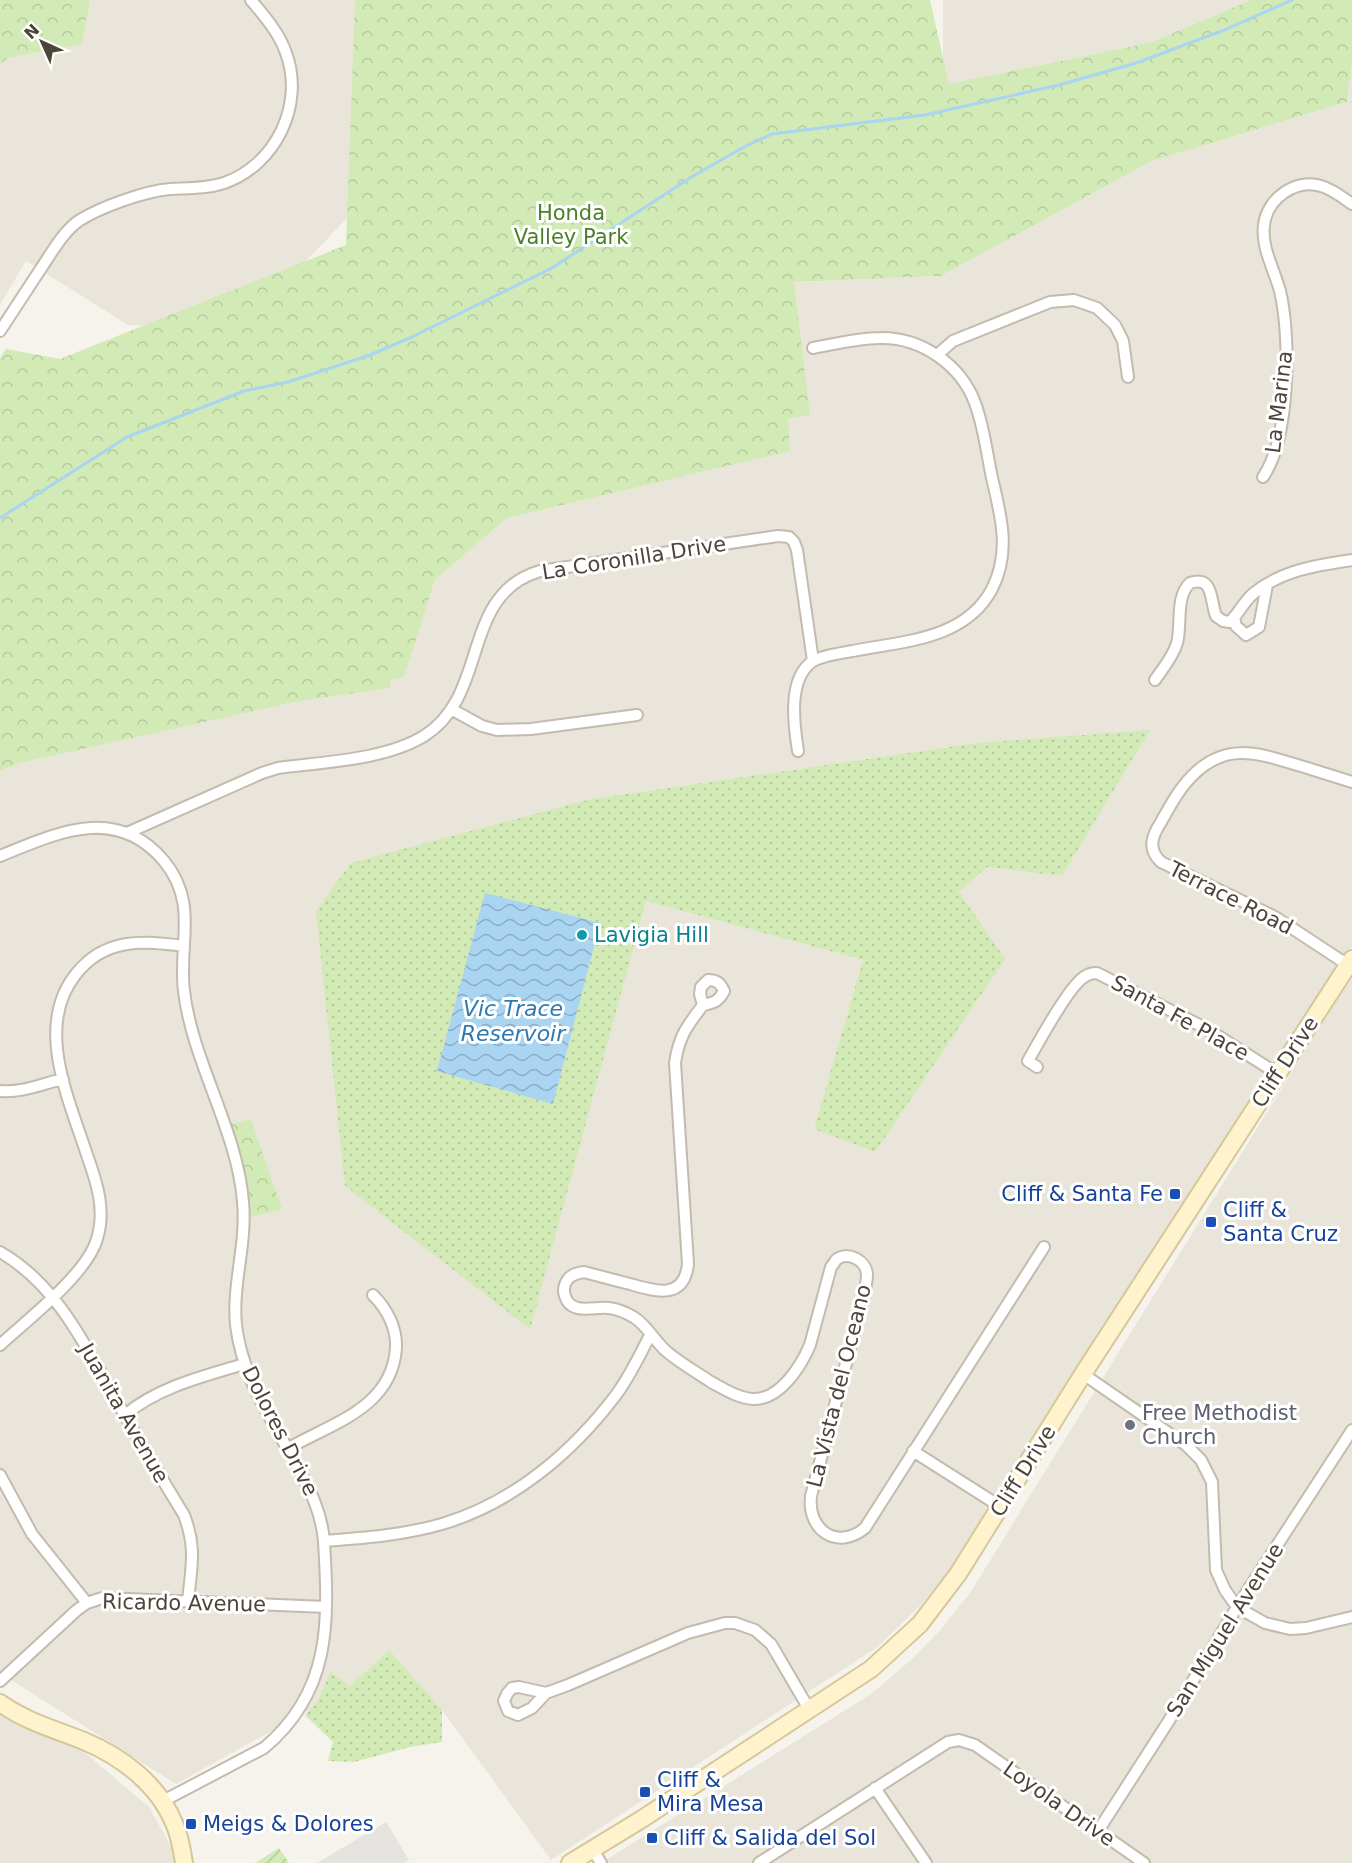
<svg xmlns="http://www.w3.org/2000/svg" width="1352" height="1863" viewBox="0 0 1352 1863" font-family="'DejaVu Sans',sans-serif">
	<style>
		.residential { fill: #eae5da; fill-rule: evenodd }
		.grass { fill: url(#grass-dots) }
		.forest { fill: url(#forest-crowns) }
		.garden { fill: url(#garden-furrows) }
		.parking { fill: #e5e3e0 }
		.water { fill: url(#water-waves) }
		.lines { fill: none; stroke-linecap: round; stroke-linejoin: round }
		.stream { stroke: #a9d4f2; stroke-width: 3 }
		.street-casing { stroke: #c2bbae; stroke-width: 14 }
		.secondary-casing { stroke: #d6c79b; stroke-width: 20 }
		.street { stroke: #fff; stroke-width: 10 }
		.secondary { stroke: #fff3cd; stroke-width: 16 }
		.culture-dot { fill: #0f9aa8; stroke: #fff; stroke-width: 2 }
		.transit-dot { fill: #1a4fb4; stroke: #fff; stroke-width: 2 }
		.worship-dot { fill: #6b7280; stroke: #fff; stroke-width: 2 }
		.labels { text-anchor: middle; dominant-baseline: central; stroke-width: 6; stroke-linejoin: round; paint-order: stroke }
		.park-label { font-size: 21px; fill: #4a7f2a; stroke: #fff }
		.street-label { font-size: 21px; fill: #4b4439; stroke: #fff }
		.culture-label { font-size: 21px; fill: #0d838f; stroke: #fff; text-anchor: start }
		.transit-label { font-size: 21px; fill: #164399; stroke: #fff; text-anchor: start }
		.worship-label { font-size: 21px; fill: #5b616d; stroke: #fff; text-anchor: start }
		.water-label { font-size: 22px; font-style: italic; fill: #2e7ab2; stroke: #fff }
	</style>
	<defs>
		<pattern id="grass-dots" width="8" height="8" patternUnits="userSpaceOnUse" patternTransform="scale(1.5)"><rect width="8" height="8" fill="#d2eab5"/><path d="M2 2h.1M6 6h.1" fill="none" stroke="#b6ca9c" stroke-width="1.8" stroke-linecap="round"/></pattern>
		<pattern id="forest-crowns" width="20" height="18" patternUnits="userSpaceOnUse" patternTransform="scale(1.5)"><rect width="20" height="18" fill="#d2eab5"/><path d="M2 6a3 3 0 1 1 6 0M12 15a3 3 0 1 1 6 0" fill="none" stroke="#b6ca9c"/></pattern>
		<pattern id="garden-furrows" width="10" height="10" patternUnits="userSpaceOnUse" patternTransform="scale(1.5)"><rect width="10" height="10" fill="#d2eab5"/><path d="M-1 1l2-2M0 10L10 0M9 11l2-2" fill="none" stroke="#b6ca9c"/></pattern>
		<pattern id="water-waves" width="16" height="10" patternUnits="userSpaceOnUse" patternTransform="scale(1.5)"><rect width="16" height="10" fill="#a9d4f2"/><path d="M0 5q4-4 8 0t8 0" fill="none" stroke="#8caec5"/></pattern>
	</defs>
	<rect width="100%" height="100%" fill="#f6f3ec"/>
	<path class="residential" d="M 90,0 L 394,0 L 374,190 L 287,281 L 192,326 L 128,325 L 26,261 L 0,305 L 0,65 L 6,58 L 81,44 Z
		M 943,0 L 1251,0 L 1152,42 L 943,86 Z
		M 1352,65 L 1352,946 L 959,1559 L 919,1607 L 876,1648 L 551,1860 L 442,1710 L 389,1650 L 350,1686 L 317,1702 L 311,1709 L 176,1784 L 0,1673 L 0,771 L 20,763 L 403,677 L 435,580 L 507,518 L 789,451 L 779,283 L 941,276 L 1152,161 L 1347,102 ZM 1149,731 L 1062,876 L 987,867 L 959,892 L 814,1129 L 863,960 L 646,901 L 591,799 L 977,743 Z
		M 1352,978 L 1352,1863 L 601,1863 L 871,1694 L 912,1659 L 942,1628 L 970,1593 L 1311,1041 Z
		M 0,1712 L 84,1752 L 149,1807 L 180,1863 L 0,1863 Z"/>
	<path class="grass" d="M 1150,730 L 1062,876 L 987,867 L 959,892 L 1005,959 L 875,1152 L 814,1129 L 863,960 L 646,901 L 530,1329 L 345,1186 L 316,911 L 351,863 L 591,799 L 977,743 Z
		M 389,1650 L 442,1710 L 442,1742 L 410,1747 L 354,1762 L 328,1761 L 333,1742 L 305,1715 L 317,1702 L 331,1672 L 350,1686 Z"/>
	<path class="forest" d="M 0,0 L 90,0 L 82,44 L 7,58 L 0,65 Z
		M 355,0 L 930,0 L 949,84 L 1152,42 L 1251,0 L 1352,0 L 1352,65 L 1347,102 L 1152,161 L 941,276 L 794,282 L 810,415 L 788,419 L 790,451 L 507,518 L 435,580 L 404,677 L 390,680 L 390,688 L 299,701 L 20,763 L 0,771 L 0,358 L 6,349 L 60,359 L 346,245 Z
		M 251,1119 L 282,1209 L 244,1219 L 224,1126 Z"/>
	<path class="garden" d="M 279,1848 L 289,1863 L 255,1863 Z"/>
	<path class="parking" d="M 386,1822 L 409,1860 L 404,1863 L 317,1863 Z"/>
	<path class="water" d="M 485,893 L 600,923 L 553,1104 L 437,1071 Z"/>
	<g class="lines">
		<path class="stream" d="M 0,518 L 127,437 L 244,391 L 288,382 L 370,355 L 412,337 L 552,268 L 693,176 L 744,147 L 772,134 L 925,115 L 1059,85 L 1136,63 L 1222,31 L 1292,0"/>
		<defs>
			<path id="street" d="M 0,331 C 13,311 27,290 40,270 C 51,254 63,231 80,220 C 101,207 145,191 170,189 C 188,188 206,189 224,183 C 276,165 305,104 286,53 C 279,32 264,16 251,0
				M 937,355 L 953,341 L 1050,302 L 1074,300 L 1097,308 L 1115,325 L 1123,341 L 1128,377
				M 1263,477 C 1290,438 1291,336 1280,291 C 1274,269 1261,247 1264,225 C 1267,199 1295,178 1321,186 C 1332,189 1342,197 1352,204
				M 1234,617 L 1236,626 L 1246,635 L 1259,627 L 1267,585
				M 1155,680 C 1163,668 1173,657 1177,643 C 1182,625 1175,597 1190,583 C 1214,575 1210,601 1216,616 L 1223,621 L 1230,622 C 1239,613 1244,601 1254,593 C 1282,570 1318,565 1352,560
				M 451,709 L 482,726 L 497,730 L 531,729 L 637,715
				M 798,751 C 794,726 787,678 813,661 C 824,655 841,653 853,651 C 903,641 965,640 992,589 C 1011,552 1001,516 992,478 C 987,454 984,427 975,403 C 961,365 921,337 880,338 C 858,338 835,344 813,348
				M 127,833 L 262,773 L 278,768 C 323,762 385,760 424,736 C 490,695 460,594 540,571 L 778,536 L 789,537 L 794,542 L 797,550 L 813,661
				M 0,856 C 57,833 116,804 164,861 C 199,903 178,945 184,991 C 192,1061 238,1132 243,1202 C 247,1244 232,1284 236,1325 C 242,1377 272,1420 296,1464 C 310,1490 322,1513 324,1542 C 329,1623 331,1692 264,1748 L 163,1801
				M 1348,965 L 1275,917 L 1161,862 C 1147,849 1152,836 1161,822 C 1170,806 1179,789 1192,776 C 1224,743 1255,752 1294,764 C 1314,770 1333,776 1352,782
				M 703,1005 L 700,994 L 701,987 L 708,980 C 717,980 720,983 724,991 C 719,1001 714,1003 703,1005 C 687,1026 679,1036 675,1063 L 688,1264 C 684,1301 654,1291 630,1284 C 614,1280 599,1276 584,1272 C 578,1273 572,1274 568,1279 C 564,1284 563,1291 565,1296 C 571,1316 595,1306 609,1308 C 618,1309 627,1313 635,1318 C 647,1326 655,1341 666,1351 C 680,1363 696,1372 711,1382 C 724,1389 738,1398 753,1399 C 780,1400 801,1366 810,1345 L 831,1267 C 833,1265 835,1261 837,1259 C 849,1251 866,1261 867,1274 C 867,1284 864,1294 862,1303 L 811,1496 C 807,1530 837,1551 865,1528 L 1044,1247
				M 1037,1067 L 1028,1061 C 1038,1043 1069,986 1084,977 C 1088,974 1092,973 1097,973 L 1207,1029 L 1278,1074
				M 0,1091 C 23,1093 41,1084 63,1079
				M 0,1252 C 58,1285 87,1349 119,1405 C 140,1442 162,1479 184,1515 C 197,1549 191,1568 188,1602
				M 0,1345 C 27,1320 87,1274 97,1239 C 106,1210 97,1183 87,1155 C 69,1099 34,1026 76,974 C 105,937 143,941 184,946
				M 1083,1374 L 1186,1445 L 1201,1460 L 1212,1482 L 1216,1570 L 1225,1590 L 1237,1607 L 1265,1623 L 1290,1629 L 1306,1628 L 1352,1617
				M 125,1415 C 158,1387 204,1376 244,1364
				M 287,1449 C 332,1423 392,1408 396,1348 C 397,1328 387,1309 373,1295
				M 913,1451 L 1001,1507
				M 0,1475 L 32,1534 L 87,1603
				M 324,1541 C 364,1538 404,1535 442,1524 C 513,1503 572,1453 616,1395 C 630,1376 640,1355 650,1335
				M 0,1681 L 77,1610 L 87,1603 L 102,1598 L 326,1607
				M 519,1687 L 546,1693 L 532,1708 L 518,1715 L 508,1711 L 504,1701 L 507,1694 L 512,1688 Z
				M 546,1693 L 568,1685 L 688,1633 L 725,1623 L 735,1623 L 755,1630 L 771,1644 L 809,1709
				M 875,1788 L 926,1863
				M 1098,1831 L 1170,1719 L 1237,1607 L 1352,1430
				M 593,1850 L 601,1863
				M 759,1863 L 948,1742 L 959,1740 L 975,1745 L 1144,1863"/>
			<path id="secondary" d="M 0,1703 C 27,1722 54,1729 84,1741 C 122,1757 158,1784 174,1823 C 180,1836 182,1849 184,1863
				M 570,1863 L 642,1819 L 871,1669 L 920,1624 L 958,1574 L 1083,1374 L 1352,959"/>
		</defs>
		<use href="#street" class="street-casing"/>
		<use href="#secondary" class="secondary-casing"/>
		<use href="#street" class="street"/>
		<use href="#secondary" class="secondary"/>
	</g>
	<circle class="culture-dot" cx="582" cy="935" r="6"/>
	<g class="transit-dot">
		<rect x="1169" y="1188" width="12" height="12" rx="3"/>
		<rect x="1205" y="1216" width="12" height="12" rx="3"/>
		<rect x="639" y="1786" width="12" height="12" rx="3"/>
		<rect x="185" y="1818" width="12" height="12" rx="3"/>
		<rect x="646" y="1832" width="12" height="12" rx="3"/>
	</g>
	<circle class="worship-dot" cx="1130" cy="1425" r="6"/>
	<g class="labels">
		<g class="park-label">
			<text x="571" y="213">Honda<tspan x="571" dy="24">Valley Park</tspan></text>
		</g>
		<g class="street-label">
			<text transform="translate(1279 402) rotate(-83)">La Marina</text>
			<text transform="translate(634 558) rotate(-9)">La Coronilla Drive</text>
			<text transform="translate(1231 898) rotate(27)">Terrace Road</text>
			<text transform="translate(1180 1018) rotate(29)">Santa Fe Place</text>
			<text transform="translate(1285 1062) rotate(-57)">Cliff Drive</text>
			<text transform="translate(839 1386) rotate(-76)">La Vista del Oceano</text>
			<text transform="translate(124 1413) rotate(60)">Juanita Avenue</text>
			<text transform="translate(280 1431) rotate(63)">Dolores Drive</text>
			<text transform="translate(1023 1471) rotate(-58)">Cliff Drive</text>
			<text transform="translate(184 1603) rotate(1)">Ricardo Avenue</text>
			<text transform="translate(1225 1630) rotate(-58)">San Miguel Avenue</text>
			<text transform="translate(1059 1804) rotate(35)">Loyola Drive</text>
		</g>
		<g class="culture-label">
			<text x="594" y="935">Lavigia Hill</text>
		</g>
		<g class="transit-label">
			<text x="1163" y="1194" text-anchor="end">Cliff &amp; Santa Fe</text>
			<text x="1223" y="1210">Cliff &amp;<tspan x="1223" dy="24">Santa Cruz</tspan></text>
			<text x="657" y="1780">Cliff &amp;<tspan x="657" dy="24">Mira Mesa</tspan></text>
			<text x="203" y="1824">Meigs &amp; Dolores</text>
			<text x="664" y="1838">Cliff &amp; Salida del Sol</text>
		</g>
		<g class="worship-label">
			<text x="1142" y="1413">Free Methodist<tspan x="1142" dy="24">Church</tspan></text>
		</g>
		<g class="water-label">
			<text x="513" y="1008">Vic Trace<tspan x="513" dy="25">Reservoir</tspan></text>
		</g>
	</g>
	<g transform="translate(42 42) rotate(315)" stroke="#ffffff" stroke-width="4.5" paint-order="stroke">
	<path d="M0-4.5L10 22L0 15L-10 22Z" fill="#4b4439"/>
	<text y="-9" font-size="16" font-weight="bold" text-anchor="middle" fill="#4b4439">N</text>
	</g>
</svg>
